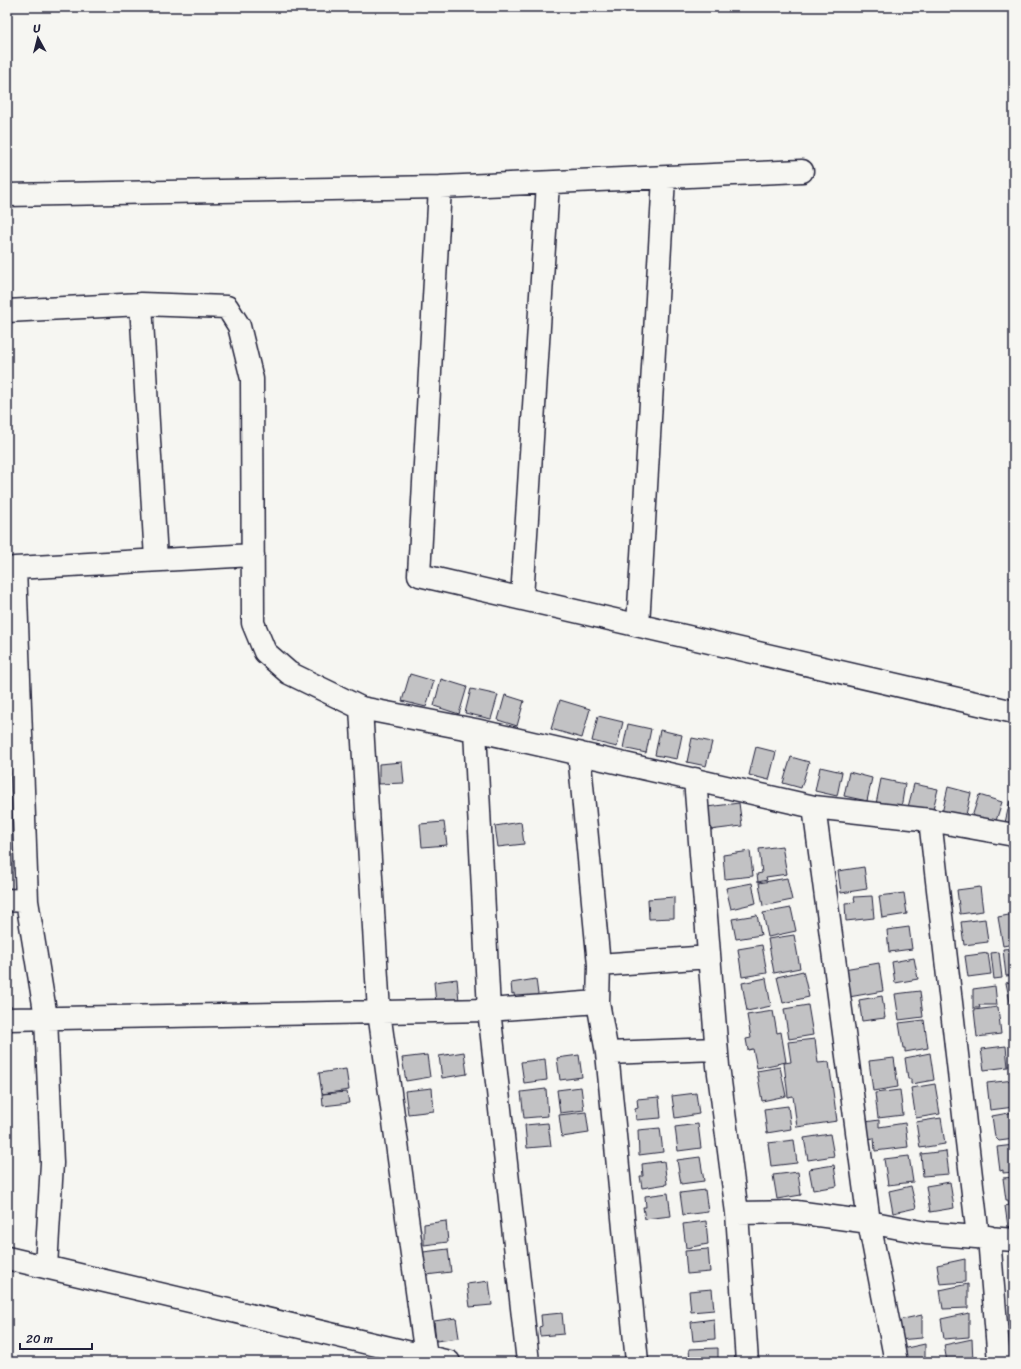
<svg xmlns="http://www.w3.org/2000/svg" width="1021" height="1369" viewBox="0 0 1021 1369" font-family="Sriracha,sans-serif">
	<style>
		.building { fill: #c2c2c4; stroke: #22223b }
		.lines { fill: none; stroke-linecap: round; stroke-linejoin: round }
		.street-casing { stroke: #22223b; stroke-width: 25 }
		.street { stroke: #f6f6f2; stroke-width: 22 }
	</style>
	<rect width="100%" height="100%" fill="#f6f6f2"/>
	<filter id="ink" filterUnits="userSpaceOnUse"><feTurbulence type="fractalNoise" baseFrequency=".025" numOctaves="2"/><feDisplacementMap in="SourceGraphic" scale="8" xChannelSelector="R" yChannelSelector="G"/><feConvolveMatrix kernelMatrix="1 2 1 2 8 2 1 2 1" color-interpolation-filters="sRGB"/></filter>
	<g filter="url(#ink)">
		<path class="building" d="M 410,674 L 434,681 L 426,707 L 402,701 Z
			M 441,679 L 467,687 L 459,714 L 434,706 Z
			M 471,689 L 498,695 L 491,719 L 465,713 Z
			M 505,695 L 524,701 L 517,726 L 498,720 Z
			M 560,700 L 590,709 L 582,738 L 551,729 Z
			M 598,716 L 623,722 L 617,747 L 592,741 Z
			M 628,724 L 651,729 L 646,753 L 623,748 Z
			M 660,730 L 682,735 L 677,759 L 655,755 Z
			M 692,738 L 712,742 L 706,766 L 687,762 Z
			M 756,747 L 776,752 L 769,780 L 749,775 Z
			M 791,757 L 809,762 L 801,788 L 783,783 Z
			M 402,762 L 404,783 L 379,784 L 379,764 Z
			M 820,767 L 842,772 L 837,796 L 815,791 Z
			M 849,772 L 872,778 L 867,801 L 844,796 Z
			M 881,779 L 905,784 L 901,808 L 876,804 Z
			M 914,784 L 938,789 L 931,817 L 907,811 Z
			M 948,787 L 971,793 L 965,819 L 942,813 Z
			M 979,795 L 1002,802 L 994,827 L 971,820 Z
			M 1010,801 L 1014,802 L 1014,829 L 1004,827 Z
			M 739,803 L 742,826 L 710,830 L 707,807 Z
			M 444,822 L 447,845 L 422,847 L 420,824 Z
			M 521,822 L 524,844 L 498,847 L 495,826 Z
			M 782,846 L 787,874 L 766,877 L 767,880 L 758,882 L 757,874 L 762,873 L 759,849 Z
			M 750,851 L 753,876 L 725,879 L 723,855 Z
			M 864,867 L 867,889 L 841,893 L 838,871 Z
			M 787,878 L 792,900 L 763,906 L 759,883 Z
			M 752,883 L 756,903 L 731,909 L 726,888 Z
			M 980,887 L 983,911 L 960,914 L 957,890 Z
			M 904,893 L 907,914 L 882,918 L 879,896 Z
			M 872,896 L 874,918 L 846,921 L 845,903 L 855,902 L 854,897 Z
			M 674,897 L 674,918 L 649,919 L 648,899 Z
			M 791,908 L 796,931 L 768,937 L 763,913 Z
			M 1014,914 L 1014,944 L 1003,946 L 998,917 Z
			M 757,915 L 761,935 L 736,939 L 732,919 Z
			M 985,919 L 988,942 L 964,945 L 961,922 Z
			M 909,927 L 912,949 L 889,952 L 887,930 Z
			M 794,935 L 800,968 L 774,973 L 768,939 Z
			M 762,945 L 767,973 L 742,977 L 738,949 Z
			M 1014,948 L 1014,975 L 1006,976 L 1003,949 Z
			M 999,952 L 1002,978 L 994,979 L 991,953 Z
			M 988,953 L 991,974 L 968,977 L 965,956 Z
			M 914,958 L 918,979 L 895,983 L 892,962 Z
			M 879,963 L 883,991 L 849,997 L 844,969 Z
			M 803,971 L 809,997 L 783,1003 L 777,977 Z
			M 766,978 L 771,1006 L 747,1011 L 742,983 Z
			M 457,979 L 459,1001 L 436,1004 L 434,982 Z
			M 536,979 L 539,1002 L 515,1005 L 514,993 L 512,994 L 511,983 Z
			M 1014,981 L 1014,1006 L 1011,1007 L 1006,983 Z
			M 995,986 L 997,1005 L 979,1005 L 980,1008 L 973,1008 L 973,989 Z
			M 920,991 L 923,1017 L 899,1020 L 895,994 Z
			M 882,996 L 885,1018 L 862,1021 L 859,1000 Z
			M 808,1005 L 813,1035 L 789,1039 L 784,1009 Z
			M 998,1007 L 1001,1034 L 977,1037 L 974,1010 Z
			M 773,1011 L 777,1033 L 781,1032 L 786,1062 L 757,1068 L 753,1049 L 748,1050 L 746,1039 L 751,1038 L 747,1015 Z
			M 924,1020 L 928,1048 L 905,1052 L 905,1048 L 903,1048 L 899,1023 Z
			M 815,1039 L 818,1063 L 829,1062 L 837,1121 L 797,1127 L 793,1096 L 788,1097 L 784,1063 L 791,1062 L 788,1042 Z
			M 1006,1046 L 1008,1067 L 984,1070 L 981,1049 Z
			M 464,1052 L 467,1074 L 442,1078 L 439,1056 Z
			M 930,1053 L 934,1080 L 911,1084 L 911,1079 L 908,1079 L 905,1058 Z
			M 427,1055 L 430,1077 L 406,1081 L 402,1058 Z
			M 579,1055 L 582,1077 L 560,1080 L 557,1058 Z
			M 894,1058 L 898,1087 L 873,1091 L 869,1061 Z
			M 545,1059 L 547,1080 L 524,1083 L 521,1062 Z
			M 780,1067 L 786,1096 L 762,1101 L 757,1071 Z
			M 346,1069 L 349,1090 L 322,1094 L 319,1073 Z
			M 1014,1080 L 1014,1107 L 990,1110 L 987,1083 Z
			M 935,1084 L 940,1114 L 916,1118 L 911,1088 Z
			M 581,1087 L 584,1110 L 560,1113 L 557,1090 Z
			M 432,1088 L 434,1111 L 408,1114 L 405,1091 Z
			M 546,1089 L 548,1116 L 524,1118 L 521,1092 Z
			M 900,1090 L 903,1115 L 878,1118 L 875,1093 Z
			M 347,1092 L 349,1103 L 323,1106 L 322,1094 Z
			M 696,1093 L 699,1114 L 675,1118 L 672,1096 Z
			M 659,1097 L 661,1118 L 636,1120 L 635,1109 L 638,1108 L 637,1099 Z
			M 788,1106 L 791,1129 L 767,1133 L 764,1109 Z
			M 586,1112 L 589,1133 L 562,1137 L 559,1115 Z
			M 1014,1112 L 1014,1139 L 999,1141 L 995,1137 L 992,1116 Z
			M 941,1118 L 945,1144 L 920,1148 L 916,1122 Z
			M 879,1120 L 879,1127 L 905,1123 L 908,1147 L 875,1151 L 874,1138 L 867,1139 L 865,1122 Z
			M 548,1123 L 551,1146 L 527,1148 L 525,1125 Z
			M 698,1124 L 701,1148 L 678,1151 L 675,1127 Z
			M 660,1128 L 663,1152 L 639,1155 L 638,1130 Z
			M 830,1134 L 834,1156 L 808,1160 L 804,1138 Z
			M 794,1140 L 797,1163 L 771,1166 L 768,1143 Z
			M 1014,1145 L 1014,1172 L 1003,1173 L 1003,1170 L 1000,1171 L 997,1147 Z
			M 946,1151 L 949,1174 L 923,1176 L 921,1154 Z
			M 909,1156 L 913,1182 L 888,1185 L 884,1159 Z
			M 700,1157 L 704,1181 L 681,1184 L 677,1160 Z
			M 664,1161 L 667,1184 L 642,1188 L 640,1176 L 643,1176 L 642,1164 Z
			M 834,1165 L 837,1186 L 813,1190 L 809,1169 Z
			M 798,1172 L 801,1195 L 777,1199 L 773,1175 Z
			M 1014,1177 L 1014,1204 L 1009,1205 L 1008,1200 L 1006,1200 L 1003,1178 Z
			M 950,1182 L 954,1208 L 930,1212 L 926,1186 Z
			M 911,1186 L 916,1208 L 893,1213 L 889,1191 Z
			M 705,1190 L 708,1212 L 683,1215 L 680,1193 Z
			M 668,1193 L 671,1216 L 645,1219 L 643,1207 L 646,1207 L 645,1196 Z
			M 1014,1204 L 1014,1236 L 1012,1226 L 1008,1227 L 1005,1206 Z
			M 446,1221 L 448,1242 L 424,1245 L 424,1224 Z
			M 706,1221 L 708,1244 L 686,1248 L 683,1224 Z
			M 448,1249 L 451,1272 L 426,1275 L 423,1252 Z
			M 708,1249 L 710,1272 L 687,1274 L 685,1251 Z
			M 965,1259 L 965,1282 L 940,1284 L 937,1265 Z
			M 489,1281 L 492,1305 L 470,1307 L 467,1284 Z
			M 968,1284 L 968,1308 L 943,1309 L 940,1290 Z
			M 712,1289 L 714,1310 L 691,1312 L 689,1291 Z
			M 562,1313 L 564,1334 L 540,1336 L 539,1327 L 542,1326 L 541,1315 Z
			M 969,1313 L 969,1337 L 944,1339 L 941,1319 Z
			M 922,1315 L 922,1338 L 898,1340 L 894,1321 Z
			M 456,1318 L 459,1338 L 436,1341 L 434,1321 Z
			M 714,1319 L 715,1339 L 693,1341 L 691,1322 Z
			M 972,1339 L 973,1362 L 947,1362 L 944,1345 Z
			M 925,1344 L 925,1362 L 899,1362 L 897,1350 Z
			M 718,1348 L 718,1362 L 690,1362 L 689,1349 Z"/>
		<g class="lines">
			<defs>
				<path id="street" d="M 440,187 L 419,575 L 1014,712
					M 7,195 L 440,187 L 802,171
					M 141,304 L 156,559
					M 7,311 L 141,304 L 227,307 L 239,326 L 252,379 L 253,623 L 265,652 L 289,673 L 361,708 L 475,730 L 814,807 L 930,820 L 1014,835
					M 15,568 L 253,555
					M 7,570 L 15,568 L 27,901 L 46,1017 L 52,1163 L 46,1267
					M 522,598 L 548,183
					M 638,625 L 664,178
					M 361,708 L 379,1012 L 426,1357
					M 475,730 L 489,1010 L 528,1362
					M 579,753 L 599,965 L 598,1002 L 607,1053 L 637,1362
					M 695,779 L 718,1066 L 737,1213 L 747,1362
					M 814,807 L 869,1222 L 896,1362
					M 930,820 L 978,1237
					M 7,900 L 27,901
					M 599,965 L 709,957
					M 7,1019 L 489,1010 L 598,1002
					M 607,1053 L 716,1049
					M 737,1213 L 796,1212 L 869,1222 L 926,1233 L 1014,1240
					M 989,1237 L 999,1362
					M 7,1258 L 449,1362"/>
			</defs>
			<use href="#street" class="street-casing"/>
			<use href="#street" class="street"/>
		</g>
	</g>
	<rect width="1021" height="1369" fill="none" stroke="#f6f6f2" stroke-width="24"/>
	<rect x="12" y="12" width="997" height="1345" fill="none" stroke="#22223b" stroke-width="1.5" filter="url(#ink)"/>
	<g transform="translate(38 38) rotate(353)" stroke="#f6f6f2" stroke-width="3" paint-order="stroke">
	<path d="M0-3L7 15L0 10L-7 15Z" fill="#22223b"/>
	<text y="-6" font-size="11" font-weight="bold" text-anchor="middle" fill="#22223b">U</text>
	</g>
	<path d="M20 1343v6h72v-6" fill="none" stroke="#22223b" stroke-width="2"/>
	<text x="26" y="1343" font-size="12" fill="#22223b" stroke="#f6f6f2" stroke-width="3" paint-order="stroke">20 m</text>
</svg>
